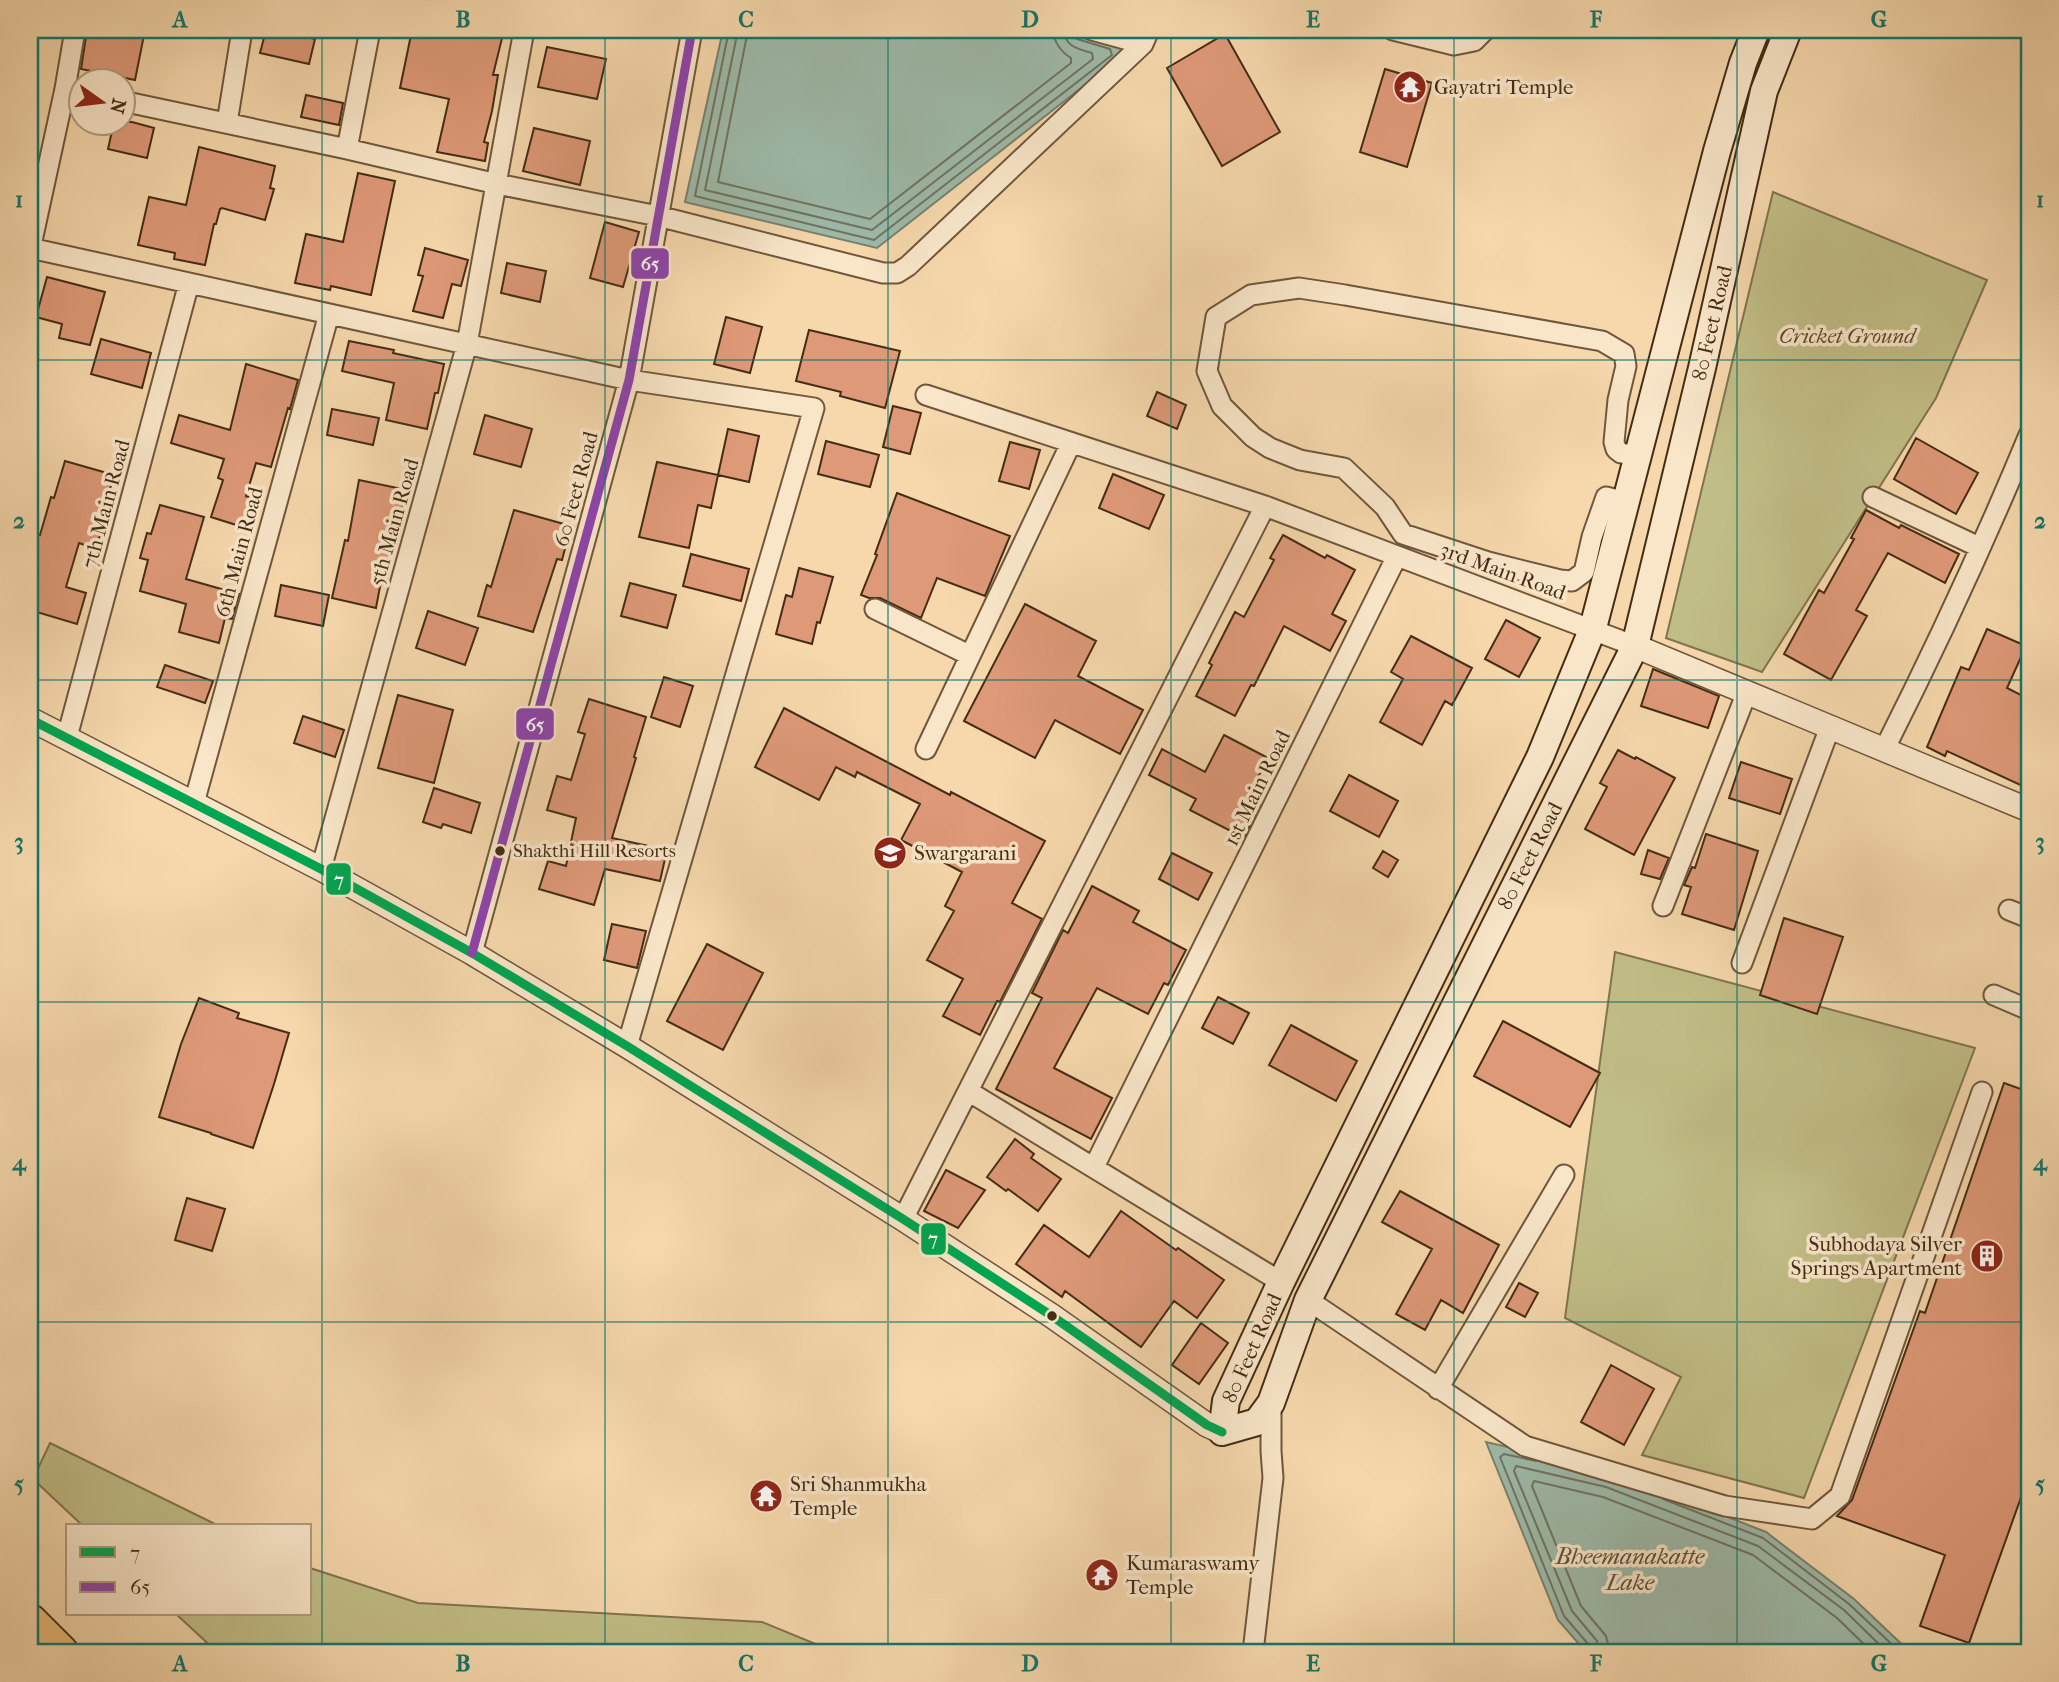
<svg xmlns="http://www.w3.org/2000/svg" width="2059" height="1682" viewBox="0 0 2059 1682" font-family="'IM FELL French Canon',serif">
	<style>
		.green { fill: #c1bd86; stroke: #82744e; stroke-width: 2 }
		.water { fill: #9dbaa9; stroke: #79816e; stroke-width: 2 }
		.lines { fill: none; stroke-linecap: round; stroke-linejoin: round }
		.shore { stroke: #70735f; stroke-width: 2 }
		.building { fill: #de9978; stroke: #442c15; stroke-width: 2 }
		.minor-casing { stroke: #70573b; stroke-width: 23 }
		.tertiary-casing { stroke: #70573b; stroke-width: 26 }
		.secondary-casing { stroke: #442c15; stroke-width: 30 }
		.motorway-casing { stroke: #442c15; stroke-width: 37 }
		.minor { stroke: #f9e6c9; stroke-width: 19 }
		.tertiary { stroke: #f9e6c9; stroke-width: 23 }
		.secondary { stroke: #f9e6c9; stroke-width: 26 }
		.motorway { stroke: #ebbc76; stroke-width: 33 }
		.bus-1-casing { stroke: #f9e6c9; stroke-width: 14 }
		.bus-2-casing { stroke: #f9e6c9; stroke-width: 14 }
		.bus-1 { stroke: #00a651; stroke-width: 9 }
		.bus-2 { stroke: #8e44ad; stroke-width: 9 }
		.grid { fill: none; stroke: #0f766e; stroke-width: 2; stroke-opacity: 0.55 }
		.bus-dot { fill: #442c15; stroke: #f9e6c9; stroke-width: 2.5 }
		.labels { text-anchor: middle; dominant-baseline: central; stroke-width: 7; stroke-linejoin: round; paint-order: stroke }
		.bus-label { font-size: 19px; fill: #442c15; stroke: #f9e6c9; text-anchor: start }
		.poi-label { font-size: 21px; fill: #442c15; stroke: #f9e6c9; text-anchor: start }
		.street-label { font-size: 21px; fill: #442c15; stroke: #f9e6c9 }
		.park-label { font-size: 21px; font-style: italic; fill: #5d492c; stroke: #f9e6c9 }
		.water-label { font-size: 23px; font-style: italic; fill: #5a503a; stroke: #f9e6c9 }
		.line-badge { stroke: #f9e6c9; stroke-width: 2.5 }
		.badge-label { font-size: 19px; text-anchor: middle; font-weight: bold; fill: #fff }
		.neatline { fill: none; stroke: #0f766e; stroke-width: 2.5 }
		.grid-label { font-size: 23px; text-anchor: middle; font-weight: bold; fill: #0f766e }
	</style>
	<rect width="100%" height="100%" fill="#f6d8ac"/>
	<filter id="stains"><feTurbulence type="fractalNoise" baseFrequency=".00286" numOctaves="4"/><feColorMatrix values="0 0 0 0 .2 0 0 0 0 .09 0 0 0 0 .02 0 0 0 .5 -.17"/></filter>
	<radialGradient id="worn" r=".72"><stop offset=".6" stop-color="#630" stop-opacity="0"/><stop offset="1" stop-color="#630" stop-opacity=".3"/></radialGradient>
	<path class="green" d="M 1773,192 L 1987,280 L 1936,398 L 1762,672 L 1666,638 Z
		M 1615,952 L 1975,1048 L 1804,1498 L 1642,1455 L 1681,1377 L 1565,1318 Z
		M 50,1443 L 219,1526 L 83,1526 L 33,1479 Z
		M 310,1568 L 418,1603 L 762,1622 L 835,1652 L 217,1652 L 176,1614 L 310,1614 Z"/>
	<path class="water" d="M 723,30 L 1069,30 L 1132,48 L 877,248 L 685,202 Z
		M 1486,1442 L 1611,1471 L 1766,1532 L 1854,1599 L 1910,1652 L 1586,1652 L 1558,1620 Z"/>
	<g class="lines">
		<path class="shore" d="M 729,30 L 695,196 L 874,240 L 1112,55 L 1110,49 L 1077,39 L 1073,35 L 1073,30
			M 738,30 L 705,190 L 872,230 L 1093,59 L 1092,53 C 1078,49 1065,47 1064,30
			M 748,30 L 718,182 L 870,219 L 1071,63 L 1071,58 C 1060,51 1054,43 1053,30
			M 1536,1461 L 1504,1454 L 1500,1457 L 1564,1616 L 1589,1645 L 1591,1652
			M 1663,1499 L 1763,1538 L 1849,1604 L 1900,1652
			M 1599,1652 L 1597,1641 L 1572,1611 L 1514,1471 L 1516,1466 L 1606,1487 L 1758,1546 L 1844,1610 L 1887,1652
			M 1610,1652 L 1606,1636 L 1581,1606 L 1532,1486 L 1534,1481 L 1603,1497 L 1753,1555 L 1837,1618 L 1872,1652"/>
	</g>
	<path class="building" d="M 87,30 L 145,30 L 135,80 L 81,69 Z
		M 266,30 L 276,30 L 315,39 L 309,64 L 260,53 Z
		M 412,30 L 504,30 L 493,75 L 498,75 L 492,111 L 484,142 L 488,143 L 485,161 L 437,152 L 449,99 L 400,88 Z
		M 1225,34 L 1280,132 L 1222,166 L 1167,68 Z
		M 547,47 L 606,59 L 597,99 L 538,87 Z
		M 1385,69 L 1432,83 L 1407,167 L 1360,152 Z
		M 306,95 L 343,103 L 339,125 L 301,117 Z
		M 114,122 L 132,122 L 154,128 L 147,158 L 108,149 Z
		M 534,128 L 590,141 L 580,185 L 523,171 Z
		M 199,147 L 275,166 L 270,188 L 274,189 L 265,220 L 222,208 L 220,209 L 216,224 L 214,224 L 205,265 L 174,259 L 175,253 L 138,245 L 149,197 L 186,205 Z
		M 358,173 L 395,181 L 371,295 L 331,286 L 330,290 L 295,283 L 306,234 L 343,242 Z
		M 605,222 L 639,232 L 623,287 L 590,278 Z
		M 425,248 L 468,260 L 461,286 L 452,284 L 443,318 L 413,311 L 423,276 L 418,275 Z
		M 507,263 L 546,271 L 540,302 L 501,293 Z
		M 47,277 L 105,292 L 90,345 L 59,338 L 62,324 L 36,317 Z
		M 726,317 L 762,327 L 750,373 L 714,364 Z
		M 809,330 L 900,351 L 885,408 L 840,396 L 841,392 L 796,381 Z
		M 101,339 L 151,353 L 142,388 L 91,374 Z
		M 349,341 L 394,350 L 393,353 L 444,364 L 438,393 L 435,393 L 427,429 L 386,420 L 394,383 L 342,371 Z
		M 246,364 L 298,380 L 290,409 L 288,408 L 271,467 L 256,463 L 246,496 L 261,501 L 252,530 L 211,517 L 223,480 L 218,478 L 224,459 L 171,443 L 179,415 L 230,430 Z
		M 1157,392 L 1186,405 L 1177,429 L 1147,416 Z
		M 893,406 L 921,413 L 910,454 L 883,447 Z
		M 332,409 L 379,418 L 373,445 L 327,435 Z
		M 485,415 L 532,429 L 521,467 L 474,454 Z
		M 728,429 L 759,436 L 749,482 L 718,475 Z
		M 1916,438 L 1978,473 L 1956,514 L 1894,479 Z
		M 826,441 L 879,455 L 870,487 L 818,474 Z
		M 1010,442 L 1040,450 L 1029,489 L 999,481 Z
		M 65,461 L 114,475 L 103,513 L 106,514 L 96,549 L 79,543 L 66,587 L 86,593 L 77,624 L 30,610 L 30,552 L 35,533 L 40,535 L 51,497 L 54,498 Z
		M 657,462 L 718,475 L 711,508 L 698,505 L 689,548 L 639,537 Z
		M 1113,474 L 1164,495 L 1149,529 L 1099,508 Z
		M 359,480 L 407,490 L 387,577 L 382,576 L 376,608 L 332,598 L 345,540 L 348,541 Z
		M 897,493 L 1010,536 L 985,596 L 937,578 L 921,618 L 880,598 L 869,598 L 861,595 L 877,555 L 875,554 Z
		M 160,505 L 204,517 L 186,579 L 239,594 L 232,619 L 225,618 L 219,643 L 179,632 L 186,604 L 140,591 L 148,560 L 140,558 L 147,533 L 151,534 Z
		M 514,510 L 571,526 L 562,560 L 557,559 L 533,632 L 478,616 L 487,585 L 491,587 Z
		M 1866,510 L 1899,528 L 1901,525 L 1959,554 L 1945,583 L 1888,553 L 1856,610 L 1867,616 L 1831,680 L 1784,654 L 1819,590 L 1824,593 L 1854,539 L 1851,538 Z
		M 1283,535 L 1325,558 L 1327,555 L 1355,570 L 1332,614 L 1346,621 L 1330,651 L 1284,626 L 1254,686 L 1251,685 L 1235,716 L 1196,696 L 1212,665 L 1209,663 L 1235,612 L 1244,617 L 1274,560 L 1270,558 Z
		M 691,554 L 749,569 L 741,601 L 683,586 Z
		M 799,568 L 833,577 L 820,623 L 817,622 L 812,644 L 776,634 L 786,595 L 792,597 Z
		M 630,583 L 676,595 L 667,628 L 621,616 Z
		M 281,585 L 329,595 L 323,626 L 275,616 Z
		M 1025,604 L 1096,641 L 1078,676 L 1143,710 L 1120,754 L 1055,720 L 1035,758 L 964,721 Z
		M 428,611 L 478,628 L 465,665 L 416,648 Z
		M 1506,620 L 1540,638 L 1519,677 L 1485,659 Z
		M 1987,629 L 2026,646 L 2007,688 L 2029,699 L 2029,721 L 2022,738 L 2029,741 L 2029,789 L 1947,751 L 1945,756 L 1927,747 L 1961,667 L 1969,670 Z
		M 1411,636 L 1472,668 L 1452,705 L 1445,701 L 1422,745 L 1380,722 L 1403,679 L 1391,672 Z
		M 165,665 L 213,681 L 205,703 L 157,687 Z
		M 1653,669 L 1719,696 L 1708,728 L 1641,706 Z
		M 664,677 L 693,686 L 680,727 L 651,717 Z
		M 398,695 L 453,710 L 434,783 L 378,768 Z
		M 589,699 L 646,717 L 634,757 L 636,758 L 612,838 L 667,850 L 660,881 L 605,869 L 594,905 L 539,889 L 548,861 L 566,866 L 576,818 L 547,810 L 557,776 L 571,780 L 585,734 L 578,732 Z
		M 784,708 L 950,795 L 951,792 L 1045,841 L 1012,903 L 1042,919 L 1000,1002 L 997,1001 L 980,1035 L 943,1016 L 963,979 L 927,960 L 954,911 L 945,906 L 962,872 L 901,840 L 920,804 L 857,772 L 855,777 L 836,767 L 819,800 L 755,767 Z
		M 303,716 L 344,730 L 335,757 L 294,743 Z
		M 1224,735 L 1268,758 L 1247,798 L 1260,805 L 1244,838 L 1190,810 L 1196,799 L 1149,775 L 1162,749 L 1205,772 Z
		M 1618,750 L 1635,759 L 1636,757 L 1675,778 L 1634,855 L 1585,829 L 1607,787 L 1600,783 Z
		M 1741,762 L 1792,779 L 1780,814 L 1729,798 Z
		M 1349,775 L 1398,801 L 1379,837 L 1330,811 Z
		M 434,788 L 480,803 L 471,833 L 443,824 L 441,828 L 423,822 Z
		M 1706,834 L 1758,851 L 1734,930 L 1682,914 L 1691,887 L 1684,885 L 1692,867 L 1695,868 Z
		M 1648,850 L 1669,858 L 1660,879 L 1641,874 Z
		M 1383,851 L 1398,860 L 1388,877 L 1373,868 Z
		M 1172,853 L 1212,873 L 1198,900 L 1159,879 Z
		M 1092,886 L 1139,911 L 1133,922 L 1186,950 L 1168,985 L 1164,983 L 1148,1014 L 1097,988 L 1054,1068 L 1112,1098 L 1091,1139 L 996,1089 L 1042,998 L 1032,993 L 1063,930 L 1068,933 Z
		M 1784,918 L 1843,937 L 1817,1014 L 1760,995 Z
		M 612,924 L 646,931 L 637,968 L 604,960 Z
		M 707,944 L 763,973 L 723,1050 L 667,1021 Z
		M 1218,997 L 1249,1013 L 1233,1044 L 1202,1028 Z
		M 199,998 L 239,1013 L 237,1018 L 289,1033 L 274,1084 L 253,1148 L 211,1134 L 211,1133 L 159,1117 L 181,1044 Z
		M 1503,1021 L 1600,1073 L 1570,1127 L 1474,1076 Z
		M 1291,1025 L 1357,1061 L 1336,1101 L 1269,1065 Z
		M 2004,1083 L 2029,1092 L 2029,1475 L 1969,1643 L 1920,1626 L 1945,1555 L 1837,1516 L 1852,1500 L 1920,1311 L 1925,1313 Z
		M 1015,1139 L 1034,1154 L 1031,1158 L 1061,1179 L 1038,1211 L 1008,1189 L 1006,1191 L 987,1177 Z
		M 946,1170 L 985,1190 L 958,1228 L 924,1211 Z
		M 1400,1191 L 1499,1245 L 1463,1313 L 1441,1300 L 1425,1330 L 1396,1314 L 1432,1249 L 1382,1222 Z
		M 187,1198 L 225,1209 L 212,1251 L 175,1240 Z
		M 1121,1211 L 1176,1250 L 1178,1248 L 1224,1280 L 1197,1318 L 1174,1301 L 1141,1347 L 1065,1291 L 1062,1297 L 1016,1264 L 1044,1225 L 1089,1257 Z
		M 1519,1283 L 1538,1293 L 1525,1317 L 1506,1307 Z
		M 1201,1323 L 1228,1343 L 1199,1384 L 1172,1365 Z
		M 1611,1365 L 1654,1389 L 1624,1445 L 1581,1422 Z"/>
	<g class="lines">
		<defs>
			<path id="minor" d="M 1092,30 L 1143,44
				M 1393,30 L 1454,45 L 1474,41 L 1485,30
				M 122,101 L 347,149 L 497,184 L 658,216 L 883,273 L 897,273 L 908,266 L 1143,44 L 1149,30
				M 227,123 L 242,30
				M 347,149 L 370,30
				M 30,248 L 629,380 L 814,408 L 627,1046
				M 30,250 L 65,89 L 75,30
				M 1873,497 L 1979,547
				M 1626,502 L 1606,497 L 1592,537 L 1584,572 L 1572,581 L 1560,580 L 1488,562 L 1403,534 L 1385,507 L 1344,468 L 1300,460 L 1270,448 L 1253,437 L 1222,406 L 1207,371 L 1216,317 L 1251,295 L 1299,288 L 1345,295 L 1602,341 L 1624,354 L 1626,366 L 1618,400 L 1614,442 L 1616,449 L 1621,453 L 1638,456
				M 1265,506 L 1635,646
				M 875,609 L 969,655
				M 67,737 L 189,283
				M 926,749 L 1071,443
				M 1884,750 C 1936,647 1985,541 2029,435
				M 194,803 L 329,314
				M 321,869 L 467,344 L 524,30
				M 1663,906 L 1747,692
				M 2009,910 L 2029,918
				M 472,953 L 629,380 L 692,30
				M 1742,963 L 1830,727
				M 1994,995 L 2029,1010
				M 968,1091 L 1281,1282
				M 1094,1167 L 1397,556
				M 903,1219 L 1265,506 L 926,395
				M 1308,1300 L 1525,1446 L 1725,1506 L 1812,1519 L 1840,1496 L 1982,1092
				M 1438,1389 L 1564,1175
				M 1253,1652 L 1273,1478 L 1271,1451 L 1271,1403"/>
			<path id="tertiary" d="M 1635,646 L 2029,810
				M 30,719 L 321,869 L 472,953 L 627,1046 L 903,1219 L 1052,1316 L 1207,1425 L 1222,1432"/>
			<path id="secondary" d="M 1756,30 L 1743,63 L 1717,151 L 1593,628 L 1540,757 L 1281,1282 L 1226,1401 L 1222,1432 L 1257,1422 L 1271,1403 L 1308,1300 L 1635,646 L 1702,368 L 1764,91 L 1788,30"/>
			<path id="motorway" d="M 30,1621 L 61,1652"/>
		</defs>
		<use href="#minor" class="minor-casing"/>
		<use href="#tertiary" class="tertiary-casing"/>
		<use href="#secondary" class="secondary-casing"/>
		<use href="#motorway" class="motorway-casing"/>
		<use href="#minor" class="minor"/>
		<use href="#tertiary" class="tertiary"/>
		<use href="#secondary" class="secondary"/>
		<use href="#motorway" class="motorway"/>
		<defs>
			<path id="bus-1" d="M 30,719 L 321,869 L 472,953 L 627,1046 L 903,1219 L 1052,1316 L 1207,1425 L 1222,1432"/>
			<path id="bus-2" d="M 472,953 L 629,380 L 692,30"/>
		</defs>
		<use href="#bus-1" class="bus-1-casing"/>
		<use href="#bus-2" class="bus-2-casing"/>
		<use href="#bus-1" class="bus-1"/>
		<use href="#bus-2" class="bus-2"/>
	</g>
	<path class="grid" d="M 322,30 L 322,1652M 605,30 L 605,1652M 888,30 L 888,1652M 1171,30 L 1171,1652M 1454,30 L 1454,1652M 1737,30 L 1737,1652M 30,360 L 2029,360M 30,680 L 2029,680M 30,1002 L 2029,1002M 30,1322 L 2029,1322"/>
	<defs>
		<symbol id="temple-disc" viewBox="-11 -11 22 22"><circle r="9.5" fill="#8f2418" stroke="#f9e6c9"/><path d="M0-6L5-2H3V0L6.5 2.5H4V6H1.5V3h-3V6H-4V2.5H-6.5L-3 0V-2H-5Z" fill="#fff"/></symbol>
		<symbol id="school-disc" viewBox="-11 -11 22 22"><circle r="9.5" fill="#8f2418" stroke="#f9e6c9"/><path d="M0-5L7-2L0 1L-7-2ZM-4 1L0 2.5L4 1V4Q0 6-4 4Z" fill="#fff"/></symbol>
		<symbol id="building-disc" viewBox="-11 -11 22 22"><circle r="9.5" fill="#8f2418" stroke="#f9e6c9"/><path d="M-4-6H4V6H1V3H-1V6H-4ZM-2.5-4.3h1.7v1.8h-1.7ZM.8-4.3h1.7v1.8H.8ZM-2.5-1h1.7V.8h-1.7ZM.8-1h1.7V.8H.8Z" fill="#fff"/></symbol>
	</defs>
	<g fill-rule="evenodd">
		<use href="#temple-disc" x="1391" y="68" width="38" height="38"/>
		<use href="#school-disc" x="871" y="834" width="38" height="38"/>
		<use href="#building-disc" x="1968" y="1237" width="38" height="38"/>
		<use href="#temple-disc" x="747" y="1477" width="38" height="38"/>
		<use href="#temple-disc" x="1083" y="1556" width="38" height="38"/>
	</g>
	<g class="bus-dot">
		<circle cx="500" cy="851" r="6"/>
		<circle cx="1052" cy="1316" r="6"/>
	</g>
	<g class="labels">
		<g class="bus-label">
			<text x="513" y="851">Shakthi Hill Resorts</text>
		</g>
		<g class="poi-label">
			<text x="1434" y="87">Gayatri Temple</text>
			<text x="914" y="853">Swargarani</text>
			<text x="1962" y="1244" text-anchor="end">Subhodaya Silver<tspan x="1962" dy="24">Springs Apartment</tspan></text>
			<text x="790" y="1484">Sri Shanmukha<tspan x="790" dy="24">Temple</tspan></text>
			<text x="1126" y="1563">Kumaraswamy<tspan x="1126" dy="24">Temple</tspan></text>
		</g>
		<g class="street-label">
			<text transform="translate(1712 323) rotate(-77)">80 Feet Road</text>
			<text transform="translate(576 489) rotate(-75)">60 Feet Road</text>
			<text transform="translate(106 504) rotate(-75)">7th Main Road</text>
			<text transform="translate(394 522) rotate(-74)">5th Main Road</text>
			<text transform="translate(239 552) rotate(-75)">6th Main Road</text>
			<text transform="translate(1503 571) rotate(20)">3rd Main Road</text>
			<text transform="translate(1257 788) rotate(-64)">1st Main Road</text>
			<text transform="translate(1530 856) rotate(-63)">80 Feet Road</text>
			<text transform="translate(1252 1348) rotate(-66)">80 Feet Road</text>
		</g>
		<g class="park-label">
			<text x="1847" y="336">Cricket Ground</text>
		</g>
		<g class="water-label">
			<text x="1630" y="1556">Bheemanakatte<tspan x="1630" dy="26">Lake</tspan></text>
		</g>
	</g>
	<g class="line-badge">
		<rect x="630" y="247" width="40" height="33" rx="7" fill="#8e44ad"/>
		<rect x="515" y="707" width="40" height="34" rx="7" fill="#8e44ad"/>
		<rect x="325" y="862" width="27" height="34" rx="7" fill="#00a651"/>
		<rect x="920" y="1222" width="27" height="34" rx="7" fill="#00a651"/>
	</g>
	<g class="badge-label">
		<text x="650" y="270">65</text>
		<text x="535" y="731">65</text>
		<text x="339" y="886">7</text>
		<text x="933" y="1245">7</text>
	</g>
	<rect width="2059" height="1682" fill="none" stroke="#f6d8ac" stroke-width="77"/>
	<rect x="66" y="1524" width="245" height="91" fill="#f9e6c9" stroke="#b19c81" stroke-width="2"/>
	<rect x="80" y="1547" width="35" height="10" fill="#00a651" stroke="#b19c81" stroke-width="2"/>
	<text x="130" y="1560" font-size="21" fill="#442c15">7</text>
	<rect x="80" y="1582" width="35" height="10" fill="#8e44ad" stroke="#b19c81" stroke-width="2"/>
	<text x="130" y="1594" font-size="21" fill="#442c15">65</text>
	<g transform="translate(102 102) rotate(104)"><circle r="33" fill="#f9e6c9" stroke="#b19c81" stroke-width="2"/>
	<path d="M0-5L12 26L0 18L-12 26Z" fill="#8f2418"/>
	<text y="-10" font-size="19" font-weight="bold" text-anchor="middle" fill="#442c15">N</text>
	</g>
	<rect x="38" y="38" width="1983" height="1606" class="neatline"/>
	<g class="grid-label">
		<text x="180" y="27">A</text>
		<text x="463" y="27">B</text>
		<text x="746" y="27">C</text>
		<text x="1030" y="27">D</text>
		<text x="1313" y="27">E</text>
		<text x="1596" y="27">F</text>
		<text x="1879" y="27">G</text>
		<text x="19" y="207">1</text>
		<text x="2040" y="207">1</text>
		<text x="19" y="528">2</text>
		<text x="2040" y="528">2</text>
		<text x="19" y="849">3</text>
		<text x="2040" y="849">3</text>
		<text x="19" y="1170">4</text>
		<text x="2040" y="1170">4</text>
		<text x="19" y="1491">5</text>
		<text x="2040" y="1491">5</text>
		<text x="180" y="1671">A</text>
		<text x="463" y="1671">B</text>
		<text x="746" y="1671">C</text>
		<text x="1030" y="1671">D</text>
		<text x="1313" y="1671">E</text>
		<text x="1596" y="1671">F</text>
		<text x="1879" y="1671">G</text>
	</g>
	<rect width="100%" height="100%" filter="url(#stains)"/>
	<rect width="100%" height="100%" fill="url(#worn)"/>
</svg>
